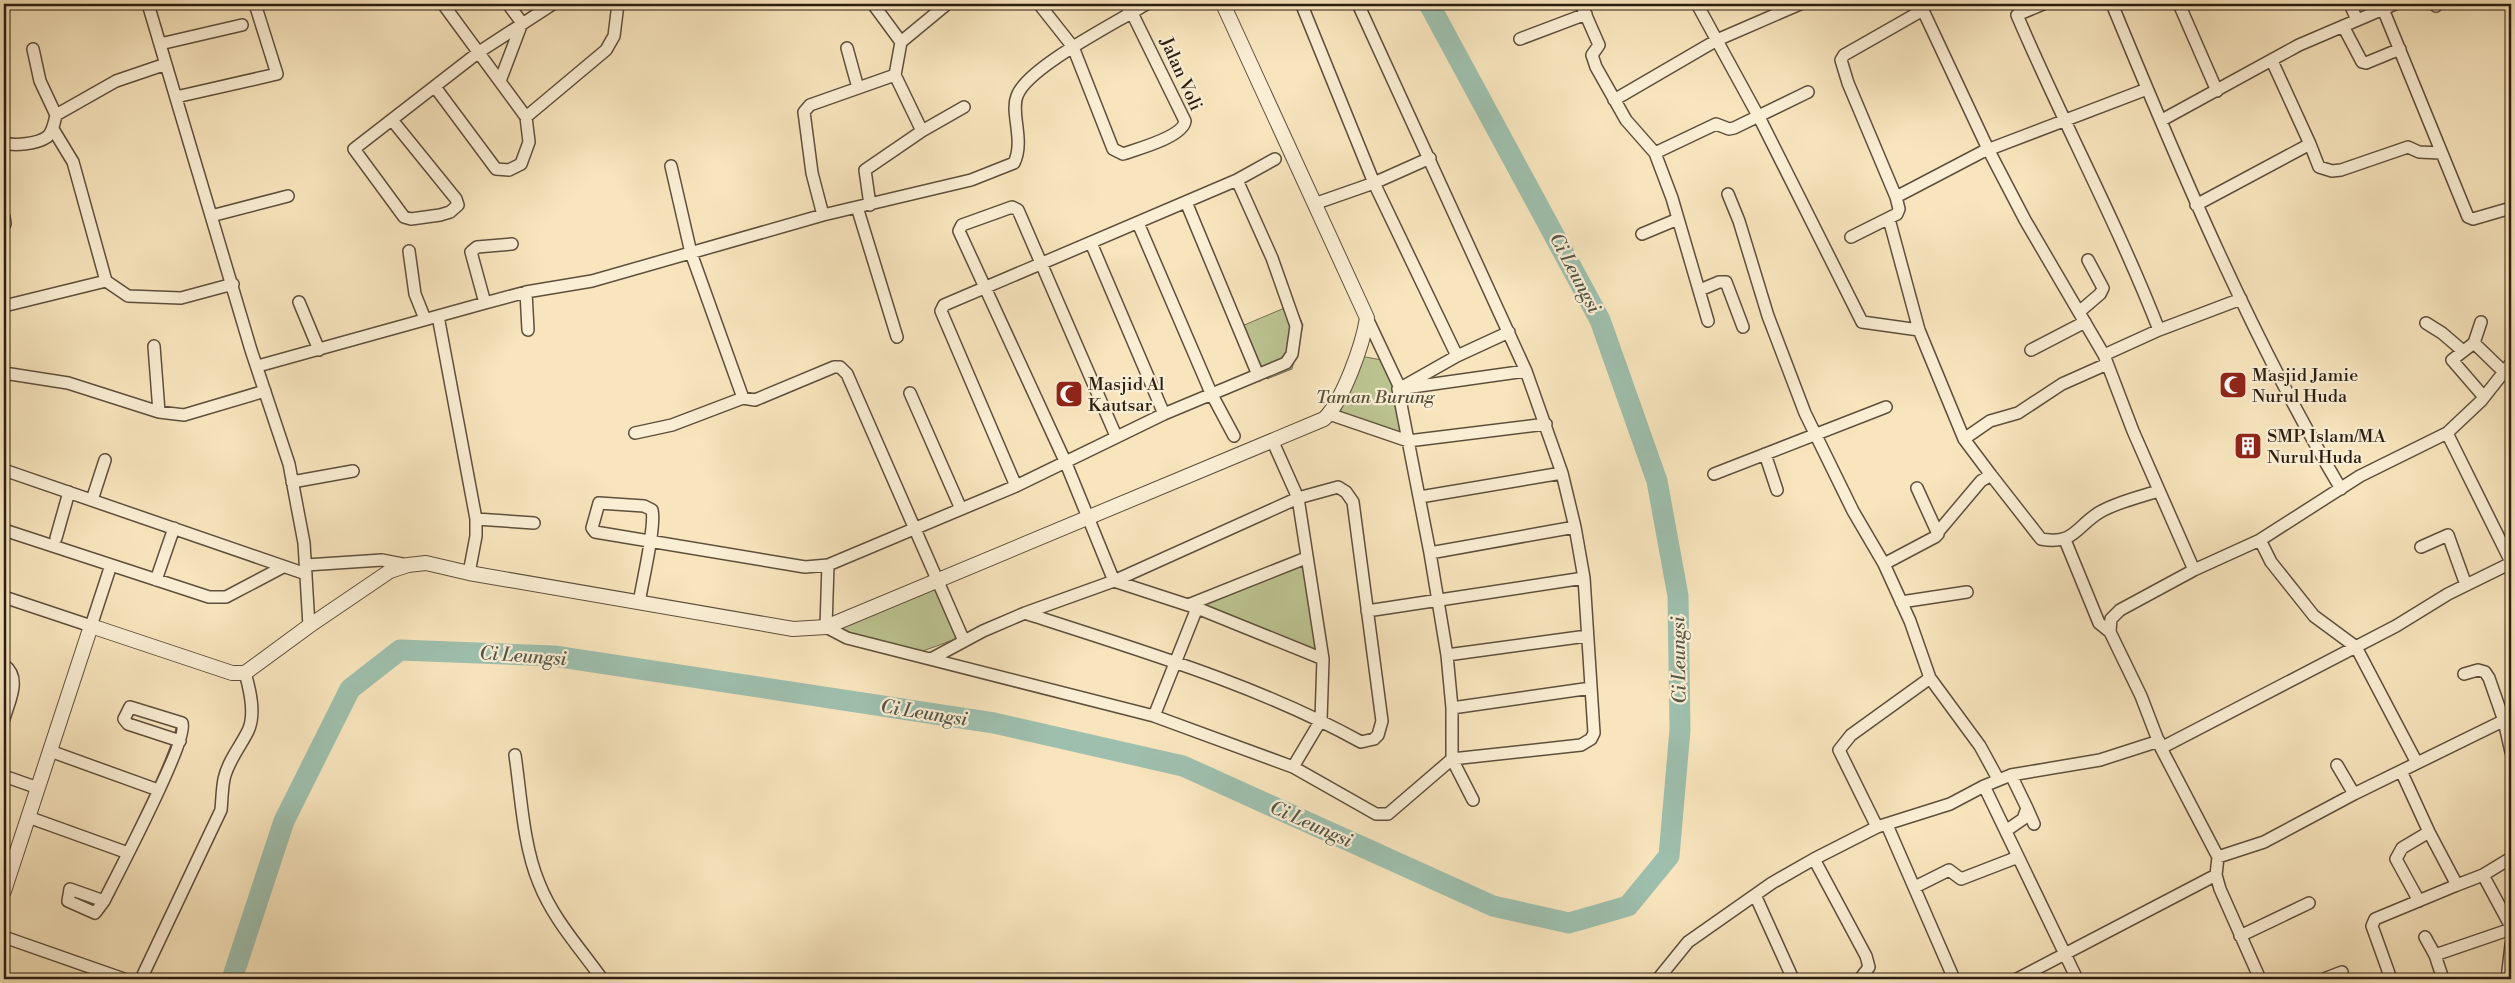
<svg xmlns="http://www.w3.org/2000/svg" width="2515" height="983" viewBox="0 0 2515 983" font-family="'Libre Bodoni',serif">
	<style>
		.green { fill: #bcc592; stroke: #737152 }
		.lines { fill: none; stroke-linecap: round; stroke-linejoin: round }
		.river { stroke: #9ebfad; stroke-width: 21 }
		.minor-casing { stroke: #5e4f3c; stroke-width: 14 }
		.tertiary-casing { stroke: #5e4f3c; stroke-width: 16 }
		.minor { stroke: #faeed4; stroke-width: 11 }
		.tertiary { stroke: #faeed4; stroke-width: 14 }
		.labels { text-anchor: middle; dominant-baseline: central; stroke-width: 4.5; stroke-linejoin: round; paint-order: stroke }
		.street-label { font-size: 18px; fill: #2a1d11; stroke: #faeed4 }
		.poi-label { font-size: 18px; fill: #2a1d11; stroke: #faeed4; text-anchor: start }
		.park-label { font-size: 18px; font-style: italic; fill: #564f38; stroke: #faeed4 }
		.water-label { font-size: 19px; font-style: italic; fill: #535648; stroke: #faeed4 }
	</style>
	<rect width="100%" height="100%" fill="#f8e5bd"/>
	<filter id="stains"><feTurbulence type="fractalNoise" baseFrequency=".004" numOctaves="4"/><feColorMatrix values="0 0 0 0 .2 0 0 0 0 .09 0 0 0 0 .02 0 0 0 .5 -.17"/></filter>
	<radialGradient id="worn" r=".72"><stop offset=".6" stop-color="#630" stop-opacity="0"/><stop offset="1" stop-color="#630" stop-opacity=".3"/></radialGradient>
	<path class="green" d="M 1294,304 L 1303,325 L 1292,369 L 1267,379 L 1242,326 Z
		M 1360,356 L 1393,362 L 1411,444 L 1340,413 Z
		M 1306,558 L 1323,659 L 1188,605 Z
		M 939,582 L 961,637 L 912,655 L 847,638 L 842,625 Z"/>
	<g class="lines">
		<path class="river" d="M 232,979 L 284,821 L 350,689 L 400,650 L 554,656 L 994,723 L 1183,766 L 1493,906 L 1569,923 L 1628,906 L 1669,856 L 1680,730 L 1678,596 L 1657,481 L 1600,320 L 1429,4"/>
		<defs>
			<path id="minor" d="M 148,4 L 251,350 L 289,464 L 304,543 L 309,626
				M 873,4 L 901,42
				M 1039,4 L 1073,47 L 1113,149 L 1123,154 C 1137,149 1183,137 1185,121 L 1132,13 L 1125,4
				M 1304,4 L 1303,8 L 1374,183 L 1457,356
				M 1358,4 L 1526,371
				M 1581,4 L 1599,45 L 1592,55 L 1596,67 L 1626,120 L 1655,153 L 1672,198 L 1708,321
				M 1697,4 L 1762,123 L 1862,322 L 1919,330 L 1964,439 L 1991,475 L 1981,481 L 1938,532
				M 1920,4 L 1988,149 L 2025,220 L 2104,355 L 2133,431 L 2194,570
				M 2043,4 L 2017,15 C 2062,121 2117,222 2159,330
				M 2112,4 C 2180,169 2250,335 2341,489
				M 2179,4 L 2217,91
				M 2350,4 L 2357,20
				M 2434,4 L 2436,6
				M 2509,4 L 2511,7
				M 2383,9 L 2468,217 L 2473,219 L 2511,208
				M 2343,26 L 2362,62 L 2366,63 L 2400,49
				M 1520,39 L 1586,14
				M 160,44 L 242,25
				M 847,48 L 858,88
				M 33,49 L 40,81 L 56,115
				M 2272,61 L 2310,144
				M 895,75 L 922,131
				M 500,81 L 522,23 L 508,4
				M 435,87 L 496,169 L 509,170 L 521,164 L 529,142 L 526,117 L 443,4
				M 176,97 L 277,74 L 255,4
				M 1614,100 L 1717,40 L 1800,4
				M 526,117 L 606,50 L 614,36 L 618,4
				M 392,120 L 456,199 L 458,205 L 450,212 L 440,215 L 411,219 L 404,217 L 354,149 L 479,52 L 553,4
				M 2162,120 L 2299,45 L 2395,4
				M 53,129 L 73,162 L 106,281 L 128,296 L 181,298 L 233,284
				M 4,143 C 15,146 37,144 47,137 C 53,132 54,123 56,115 L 116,81 L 166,64
				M 1655,153 L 1716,124 L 1729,129 L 1734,128 L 1808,92
				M 671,166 L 691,253 L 743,398
				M 1728,194 L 1739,221 L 1768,316 L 1805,413 L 1853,511 L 1884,564 L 1910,621 L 1930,678 L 1980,746 L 1998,779
				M 1896,197 L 1848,83 L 1841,60 L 1844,55 L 1923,10
				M 1186,202 L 1258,375
				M 1314,204 L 1374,183 L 1430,158
				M 870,205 L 865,170 L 922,131 L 964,107
				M 2196,205 L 2310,144 L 2319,167 L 2332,171 L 2341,170 L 2408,147 L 2419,152 L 2441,153
				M 857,207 L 897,337
				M 823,215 L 812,173 L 804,112 L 810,105 L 895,75 L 901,42 L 947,4
				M 211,216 L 288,196
				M 4,217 L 5,224
				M 1889,219 L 1919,330
				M 1138,223 L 1211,393 L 1234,436
				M 1642,234 L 1678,219
				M 1851,237 L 1897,214 L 1899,209 L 1896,197 L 1982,152 L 2147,89
				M 1091,243 L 1164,414
				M 409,251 L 415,294 L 425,319
				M 1700,290 L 1719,282 L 1726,282 L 1743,327
				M 526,292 L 528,330
				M 299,302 L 319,350
				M 485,303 L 471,252 L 477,247 L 512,244
				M 4,306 L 106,281
				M 2079,312 L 2100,294 L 2103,288 L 2088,260
				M 438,316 L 476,519 L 476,536 L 469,573
				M 1367,318 L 1400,388 L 1398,389 L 1430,553 L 1447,655 L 1452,708 L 1452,759 L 1473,800
				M 2481,322 L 2474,343 L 2504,372
				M 2426,323 L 2442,333 L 2463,351
				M 2474,343 L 2452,360 L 2484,397
				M 154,346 L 159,412
				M 2031,350 L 2085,322
				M 2104,355 L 2159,330 L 2241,299
				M 2511,363 L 2481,401 L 2447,433 L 2360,476 L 2260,540 L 2194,570 L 2120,610 L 2111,619 L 2110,632 L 2141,696 L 2161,748 L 2218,857 L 2264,842 L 2354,794 L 2511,717
				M 258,366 L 485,303 L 526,292 L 592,281 L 823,215 L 971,180 L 1014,163 C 1025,140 1010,113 1017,96 C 1027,67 1118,22 1146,4
				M 4,373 L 68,383 L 159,412 L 184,415 L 265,391
				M 1404,386 L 1457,356 L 1509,332
				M 910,393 L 961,509
				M 1329,414 L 1408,441 L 1546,424
				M 635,433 L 672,425 L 743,398 L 755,400 L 834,367 L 840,367 L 847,374 L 964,641
				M 2447,433 L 2511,562
				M 1116,436 L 1018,210 L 1012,207 L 962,225 L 959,231 L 1065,461 L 1114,581 L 1197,608 L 1323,659
				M 1964,439 L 1990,421 L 2018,413 L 2062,384 L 2107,364
				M 1273,442 L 1298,498 L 1323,659 L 1321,720 L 1293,767
				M 1765,454 L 1777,490
				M 4,470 L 306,574
				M 1714,474 L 1886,407
				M 1991,475 L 2041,539 C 2075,545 2075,527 2100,512 C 2117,502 2140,497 2158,491
				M 292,482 L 353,471
				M 1016,486 L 941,311 L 944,305 L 1237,180 L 1275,159
				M 1420,497 L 1562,473
				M 92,500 L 105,460
				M 476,519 L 534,523
				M 4,530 L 209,597 L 226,597 L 283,567
				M 56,538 L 69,492
				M 2065,540 L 2099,623 L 2110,632
				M 2260,540 L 2271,562 L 2314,616 L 2356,647 L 2417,763
				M 2421,547 L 2448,535 L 2466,585
				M 1430,553 L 1575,527
				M 1884,564 L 1935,537 L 1938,534 L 1917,488
				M 306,565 L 382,560 L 408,565
				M 828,565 L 826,627 L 847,638 L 1154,716 L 1293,767 L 1376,814 L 1388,814 L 1452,759 L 1581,745 L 1591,739 L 1594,733 L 1584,578 L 1575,527 L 1562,473 L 1526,371 L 1398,389
				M 156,580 L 174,528
				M 4,597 L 91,626 L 111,565
				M 1901,602 L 1967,592
				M 639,603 C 642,583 656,526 652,510 L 644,506 L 599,503 L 592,528 L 595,532 L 805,567 L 828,565 L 1016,486 L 1164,414 L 1286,363 L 1292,354 L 1296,326 L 1272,258 L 1237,180
				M 1188,605 L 1306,558
				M 1367,611 L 1584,578
				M 1447,655 L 1587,636
				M 931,659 L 983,631 L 1025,613 L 1114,581 L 1298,498 L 1338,487 L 1346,492 L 1353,502 L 1382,721 L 1378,735 L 1374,739 L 1361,742 C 1256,684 1138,650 1025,613
				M 4,665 C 22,678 9,701 4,719
				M 2464,674 L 2478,670 L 2485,672 L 2489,678 L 2504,721 L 2511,752
				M 1452,708 L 1591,688
				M 1154,716 L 1197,608
				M 2161,748 L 2396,626 L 2448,594 L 2511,563
				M 50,751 L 158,790
				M 515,755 C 521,795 523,845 539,883 C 553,919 580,948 602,979
				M 2337,765 L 2354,794
				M 2401,771 L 2429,832 L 2457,885 L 2483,875 L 2511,927
				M 4,776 L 38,788
				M 1984,786 L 2077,979
				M 2027,808 L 2034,824
				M 28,817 L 128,853
				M 1887,825 L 1954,979
				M 1877,827 L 1839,750 L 1851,735 L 1930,678
				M 2007,830 L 2023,819 L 2027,808 L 2011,775
				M 2218,857 L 2216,875 L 2220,889 L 2260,979
				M 1814,859 L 1866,956 L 1869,967 L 1860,979
				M 2483,875 L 2511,858
				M 1915,887 L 1949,870 L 1961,879 L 2018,857
				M 1755,895 L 1793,979
				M 104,901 L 70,889 L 68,901 L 95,913 L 104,901 C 115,879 190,736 182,723 L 130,707 L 124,719 L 128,724 L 180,741
				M 2419,901 L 2396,859 L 2402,848 L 2429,832
				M 2240,936 L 2309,903
				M 4,937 L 124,979
				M 2425,937 L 2435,955 L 2443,979
				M 2435,955 L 2511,929
				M 141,979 L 221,810 C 222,800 222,789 224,779 C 228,761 240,747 248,731 C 256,714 250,690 245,673
				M 1658,979 L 1688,942 L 1772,883 L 1814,859 L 1877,827 L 1950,804 L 1984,786 L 2011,775 L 2100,760 L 2159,741
				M 2017,979 L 2216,875
				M 2324,979 L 2342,972
				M 2391,979 L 2372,926 L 2375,919 L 2457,885
				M 2507,979 L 2511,945"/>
			<path id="tertiary" d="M 4,891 L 91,626 L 232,673 L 245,673 L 309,626 L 390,571 L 408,565 L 426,563 L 469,573 L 793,629 L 826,627 L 1324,419 C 1343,401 1363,344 1367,318 L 1223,4"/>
		</defs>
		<use href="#minor" class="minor-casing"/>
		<use href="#tertiary" class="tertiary-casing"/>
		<use href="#minor" class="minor"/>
		<use href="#tertiary" class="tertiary"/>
	</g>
	<defs>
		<symbol id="mosque-square" viewBox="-11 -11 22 22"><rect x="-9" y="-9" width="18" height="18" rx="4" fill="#8f2418" stroke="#faeed4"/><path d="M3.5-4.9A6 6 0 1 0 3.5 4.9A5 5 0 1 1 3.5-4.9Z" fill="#fff"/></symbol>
		<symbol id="building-square" viewBox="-11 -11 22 22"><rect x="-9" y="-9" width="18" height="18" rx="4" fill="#8f2418" stroke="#faeed4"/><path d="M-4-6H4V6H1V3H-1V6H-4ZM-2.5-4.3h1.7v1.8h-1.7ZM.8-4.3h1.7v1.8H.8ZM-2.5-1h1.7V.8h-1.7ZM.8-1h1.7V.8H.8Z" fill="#fff"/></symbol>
	</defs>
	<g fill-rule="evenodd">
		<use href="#mosque-square" x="2217" y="369" width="32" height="32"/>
		<use href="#mosque-square" x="1053" y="378" width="32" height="32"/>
		<use href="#building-square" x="2232" y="430" width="32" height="32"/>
	</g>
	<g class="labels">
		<g class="street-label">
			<text transform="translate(1181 74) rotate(66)">Jalan Voli</text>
		</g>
		<g class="poi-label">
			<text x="2252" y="375">Masjid Jamie<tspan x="2252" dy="21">Nurul Huda</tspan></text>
			<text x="1088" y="384">Masjid Al<tspan x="1088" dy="21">Kautsar</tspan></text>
			<text x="2267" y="436">SMP Islam/MA<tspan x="2267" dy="21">Nurul Huda</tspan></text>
		</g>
		<g class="park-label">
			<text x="1375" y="397">Taman Burung</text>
		</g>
		<g class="water-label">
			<text transform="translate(1575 273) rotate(62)">Ci Leungsi</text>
			<text transform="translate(523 656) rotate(4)">Ci Leungsi</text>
			<text transform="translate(1679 660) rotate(-91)">Ci Leungsi</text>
			<text transform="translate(924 713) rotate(9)">Ci Leungsi</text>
			<text transform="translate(1311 824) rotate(24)">Ci Leungsi</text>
		</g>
	</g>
	<rect width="2515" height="983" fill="none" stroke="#f8e5bd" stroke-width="20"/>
	<rect x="5" y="5" width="2505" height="973" fill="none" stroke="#2a1d11" stroke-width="2.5"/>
	<rect x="10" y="10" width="2495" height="963" fill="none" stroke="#2a1d11"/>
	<rect width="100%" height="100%" filter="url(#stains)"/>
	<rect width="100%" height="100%" fill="url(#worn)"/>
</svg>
